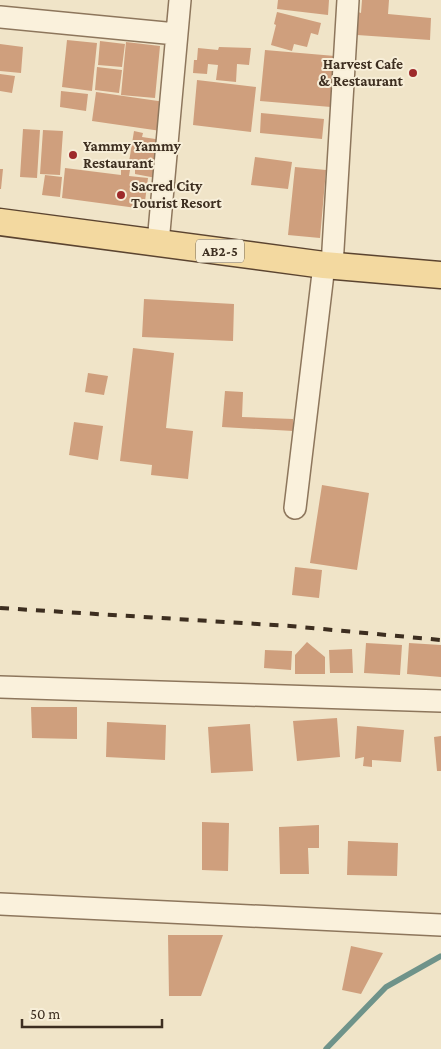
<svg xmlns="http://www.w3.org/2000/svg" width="441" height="1049" viewBox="0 0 441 1049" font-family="'Crimson Pro',serif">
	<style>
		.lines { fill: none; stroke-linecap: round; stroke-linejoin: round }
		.stream { stroke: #6f938a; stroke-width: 5.5 }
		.building { fill: #cf9f7d }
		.minor-casing { stroke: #8d765c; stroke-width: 24 }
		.major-casing { stroke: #5b4430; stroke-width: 29 }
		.minor { stroke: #faf1dc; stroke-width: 21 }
		.major { stroke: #f3d9a0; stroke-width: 26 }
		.rail { stroke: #3d2e20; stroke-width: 4; stroke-dasharray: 9 9; stroke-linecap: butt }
		.poi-dot { fill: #9e2a2b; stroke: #f7eed8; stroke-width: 2 }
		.labels { text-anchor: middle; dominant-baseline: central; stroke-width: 4; stroke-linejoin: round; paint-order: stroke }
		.shield { fill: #f7eed8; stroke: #756857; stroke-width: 1 }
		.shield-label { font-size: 14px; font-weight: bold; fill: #3d2e20 }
		.poi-label { font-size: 15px; font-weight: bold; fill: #3d2e20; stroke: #f7eed8; text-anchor: start }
	</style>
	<rect width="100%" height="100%" fill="#f0e4c8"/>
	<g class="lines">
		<path class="stream" d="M 326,1049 L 386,987 L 441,956"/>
	</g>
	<path class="building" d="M 278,0 L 329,0 L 328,15 L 277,9 Z
		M 362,0 L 389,0 L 388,14 L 431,18 L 430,40 L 357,35 L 358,12 L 361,13 Z
		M 277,12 L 321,23 L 318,35 L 311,33 L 307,47 L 294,44 L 292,51 L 271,45 L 276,25 L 274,24 Z
		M 67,40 L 97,43 L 92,91 L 62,87 Z
		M 100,41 L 125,44 L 122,67 L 98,65 Z
		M 126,42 L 160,46 L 155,98 L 121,95 Z
		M 0,44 L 23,47 L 21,73 L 0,71 Z
		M 219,47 L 251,48 L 249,65 L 237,64 L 236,82 L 216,80 L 218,65 L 208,64 L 207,74 L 193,73 L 194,60 L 197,60 L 198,48 L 218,50 Z
		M 265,50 L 335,56 L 331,107 L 260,101 Z
		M 97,67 L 122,70 L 119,93 L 95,90 Z
		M 0,74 L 15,76 L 12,93 L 0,91 Z
		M 197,80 L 256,87 L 251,132 L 193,125 Z
		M 61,91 L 88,94 L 86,111 L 60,107 Z
		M 96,92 L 165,102 L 161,131 L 92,121 Z
		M 261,113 L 324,119 L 322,139 L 260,133 Z
		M 23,129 L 40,130 L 37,178 L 20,177 Z
		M 43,130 L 63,131 L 60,175 L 40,174 Z
		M 134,131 L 143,133 L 142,137 L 162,140 L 156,178 L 135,174 L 135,169 L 128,168 Z
		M 255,157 L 292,162 L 288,189 L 251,185 Z
		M 295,167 L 326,170 L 320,238 L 288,235 Z
		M 65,168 L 121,175 L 121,169 L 130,170 L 129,176 L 148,178 L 144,209 L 62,198 Z
		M 0,169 L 3,169 L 1,189 L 0,189 Z
		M 45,175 L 62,177 L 60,197 L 42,195 Z
		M 144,299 L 234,304 L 233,341 L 142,337 Z
		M 133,348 L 174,353 L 166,428 L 193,431 L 188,479 L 151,475 L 152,465 L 120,461 Z
		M 88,373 L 108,376 L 104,395 L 85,392 Z
		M 225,391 L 243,392 L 242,417 L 293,419 L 293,431 L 222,427 Z
		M 74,422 L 103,426 L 98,460 L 69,455 Z
		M 322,485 L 369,493 L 357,570 L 310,563 Z
		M 295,567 L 322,570 L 319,598 L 292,595 Z
		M 307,642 L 325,657 L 325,674 L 295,674 L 295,655 Z
		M 366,643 L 402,645 L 400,675 L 364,673 Z
		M 409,643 L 441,645 L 441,677 L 407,674 Z
		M 352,649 L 353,673 L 330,673 L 329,650 Z
		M 265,650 L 292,651 L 291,670 L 264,668 Z
		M 31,707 L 77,707 L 77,739 L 32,738 Z
		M 337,718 L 340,757 L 297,761 L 293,721 Z
		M 107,722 L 166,725 L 165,760 L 106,757 Z
		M 250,724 L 253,771 L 211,773 L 208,727 Z
		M 357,726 L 404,730 L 401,762 L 372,760 L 372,767 L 363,766 L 364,757 L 355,759 Z
		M 441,736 L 441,771 L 437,771 L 434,737 Z
		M 202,822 L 229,823 L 228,871 L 202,870 Z
		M 319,825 L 319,848 L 308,848 L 309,874 L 280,874 L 279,827 Z
		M 348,841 L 398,843 L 397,876 L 347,875 Z
		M 168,935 L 223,935 L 201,996 L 169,996 Z
		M 351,946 L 383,953 L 361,994 L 342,990 Z"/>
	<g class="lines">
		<defs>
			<path id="minor" d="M 0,17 L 176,34
				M 158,243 L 180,0
				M 332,266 L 348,0
				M 295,508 L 324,265
				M 0,687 L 441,701
				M 0,904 L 441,925"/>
			<path id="major" d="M 0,222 L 324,265 L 441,275"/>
		</defs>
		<use href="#minor" class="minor-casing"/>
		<use href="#major" class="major-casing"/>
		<use href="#minor" class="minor"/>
		<use href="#major" class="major"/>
		<path class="rail" d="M 0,608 L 290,626 L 441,640"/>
	</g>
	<g class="poi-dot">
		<circle cx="413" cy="73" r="5"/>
		<circle cx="73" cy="155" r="5"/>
		<circle cx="121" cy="195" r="5"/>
	</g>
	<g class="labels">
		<rect class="shield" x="196" y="239.5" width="48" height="23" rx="4"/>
		<g class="shield-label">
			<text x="220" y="251">AB2-5</text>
		</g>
		<g class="poi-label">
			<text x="403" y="64" text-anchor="end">Harvest Cafe<tspan x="403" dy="17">&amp; Restaurant</tspan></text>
			<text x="83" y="146">Yammy Yammy<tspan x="83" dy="17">Restaurant</tspan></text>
			<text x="131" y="186">Sacred City<tspan x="131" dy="17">Tourist Resort</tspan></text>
		</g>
	</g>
	<path d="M22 1019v8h140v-8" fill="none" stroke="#3d2e20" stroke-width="2.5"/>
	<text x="30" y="1019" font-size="15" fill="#3d2e20" stroke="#f7eed8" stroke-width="4" paint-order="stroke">50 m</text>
</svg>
